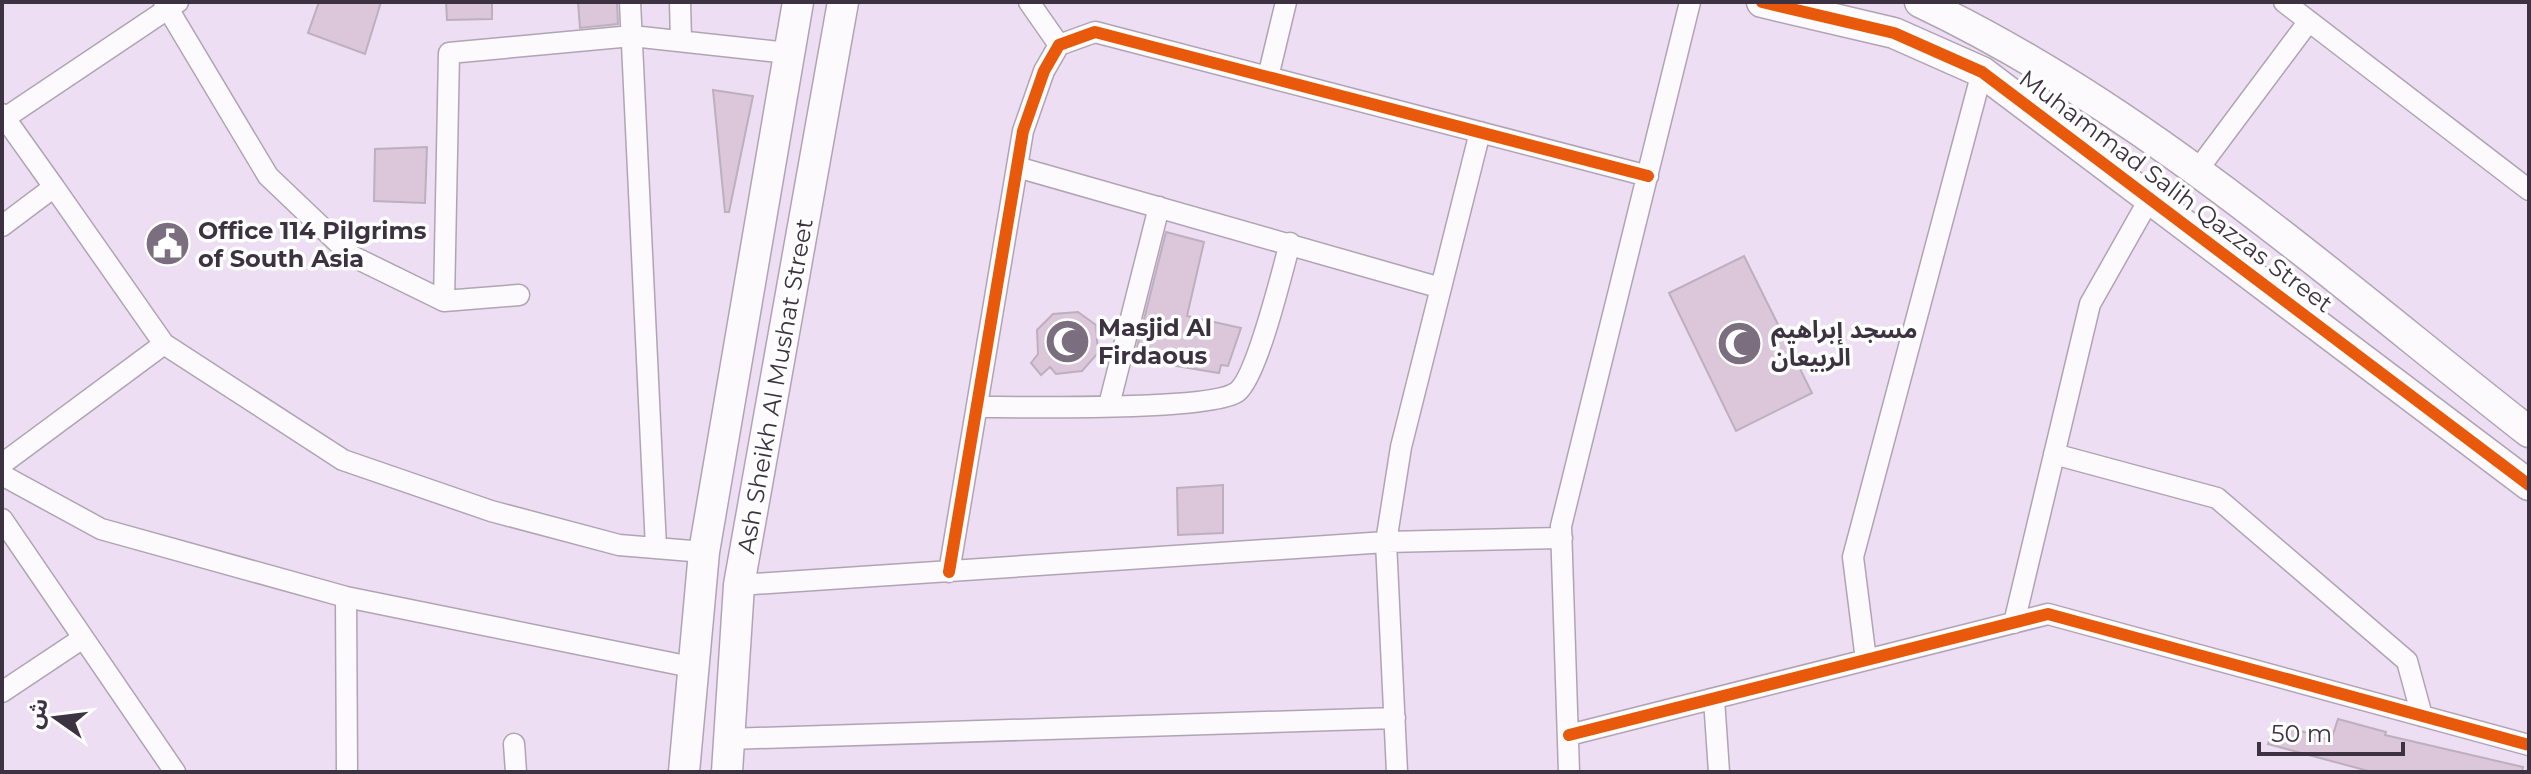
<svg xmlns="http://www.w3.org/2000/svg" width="2531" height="774" viewBox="0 0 2531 774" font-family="Montserrat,'Noto Sans Arabic',sans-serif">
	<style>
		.building { fill: #dbc6da; stroke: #bdafbe; stroke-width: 2 }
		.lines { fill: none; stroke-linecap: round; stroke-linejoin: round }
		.street-casing { stroke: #b0a4b4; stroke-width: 23 }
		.secondary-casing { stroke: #b0a4b4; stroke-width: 33 }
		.street { stroke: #fcfafd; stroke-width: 20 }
		.secondary { stroke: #fcfafd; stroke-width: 30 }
		.cycleway-casing { stroke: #fff; stroke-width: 17 }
		.cycleway { stroke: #e8590c; stroke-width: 12 }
		.labels { text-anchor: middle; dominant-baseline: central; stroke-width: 7; stroke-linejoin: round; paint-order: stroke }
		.street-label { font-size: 24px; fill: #3d3241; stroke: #fff }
		.poi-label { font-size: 24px; font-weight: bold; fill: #3d3241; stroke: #fff; text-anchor: start }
	</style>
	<rect width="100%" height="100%" fill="#eddef3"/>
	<path class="building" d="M 319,2 L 381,2 L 365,54 L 308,33 Z
		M 446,2 L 492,2 L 492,19 L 447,20 Z
		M 578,2 L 617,2 L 618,24 L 580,28 Z
		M 713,90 L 753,96 L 729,212 L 725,212 Z
		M 427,147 L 425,203 L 374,201 L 375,149 Z
		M 1166,232 L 1204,242 L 1187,316 L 1241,328 L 1228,366 L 1221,365 L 1219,373 L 1134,359 Z
		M 1744,256 L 1812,393 L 1736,431 L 1669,293 Z
		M 1078,312 L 1096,325 L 1098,353 L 1082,371 L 1056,374 L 1050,367 L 1041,375 L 1031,363 L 1038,354 L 1037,330 L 1053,314 Z
		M 1223,485 L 1223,533 L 1178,535 L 1177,488 Z
		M 2338,719 L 2386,732 L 2385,735 L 2523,767 L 2522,772 L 2372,772 L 2268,744 L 2274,723 L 2331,740 Z"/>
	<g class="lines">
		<defs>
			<path id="street" d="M 164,2 L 268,176 L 352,256 L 444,301 L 519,295
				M 630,2 L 656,548
				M 680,2 L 681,41
				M 1029,2 L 1059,45
				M 2284,2 L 2529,190
				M 1268,77 L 1286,2
				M 2,114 L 54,187
				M 5,118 L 178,2
				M 1017,167 L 1441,288
				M 2196,172 L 2309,21
				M 2,226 L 54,187 L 164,344 L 343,460 L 491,511 L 619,545 L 704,552
				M 444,301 L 449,53 L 632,36 L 788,53
				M 1109,405 L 1159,207
				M 977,407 C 1020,407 1211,411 1237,392 C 1257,377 1282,272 1290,243
				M 2054,454 L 2217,498 L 2407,661 L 2422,716
				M 2,464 L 164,344
				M 2,475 L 101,529 L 346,597 L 691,667
				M 2,519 L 175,772
				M 949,572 L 1023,131 L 1044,71 L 1059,45 L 1095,32 L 1648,176
				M 739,585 L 1386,542 L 1562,538
				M 346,597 L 347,772
				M 2014,623 L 2090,304 L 2150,198
				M 1866,660 L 1853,557 L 1982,72
				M 2,692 L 83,638
				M 1714,699 L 1719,772
				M 1569,735 L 2048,614 L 2529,745
				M 728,739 L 1395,718
				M 514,744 L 516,772
				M 1397,772 L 1386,542 L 1401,447 L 1480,132
				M 1569,772 L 1561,526 L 1690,2"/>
			<path id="secondary" d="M 1762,2 L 1894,33 L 1982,72 L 2529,485
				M 1920,2 C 2144,108 2335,280 2529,432
				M 684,772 L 704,552 L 798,2
				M 727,772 L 739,585 L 843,2"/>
		</defs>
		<use href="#street" class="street-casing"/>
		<use href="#secondary" class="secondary-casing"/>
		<use href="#street" class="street"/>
		<use href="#secondary" class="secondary"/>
		<defs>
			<path id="cycleway" d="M 1762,2 L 1894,33 L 1982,72 L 2529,485
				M 949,572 L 1023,131 L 1044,71 L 1059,45 L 1095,32 L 1648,176
				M 1569,735 L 2048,614 L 2529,745"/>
		</defs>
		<use href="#cycleway" class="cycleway-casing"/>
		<use href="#cycleway" class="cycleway"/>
	</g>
	<defs>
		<symbol id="civic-disc" viewBox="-11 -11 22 22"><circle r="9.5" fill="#7b6e7f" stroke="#fff"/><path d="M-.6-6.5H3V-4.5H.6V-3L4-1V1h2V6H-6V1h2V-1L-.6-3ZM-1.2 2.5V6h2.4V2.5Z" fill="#fff"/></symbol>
		<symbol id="mosque-disc" viewBox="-11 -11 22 22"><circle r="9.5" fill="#7b6e7f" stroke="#fff"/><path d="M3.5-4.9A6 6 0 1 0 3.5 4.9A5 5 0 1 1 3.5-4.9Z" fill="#fff"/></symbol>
	</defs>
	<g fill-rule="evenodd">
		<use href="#civic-disc" x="142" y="218" width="51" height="51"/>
		<use href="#mosque-disc" x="1042" y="316" width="51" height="51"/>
		<use href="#mosque-disc" x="1714" y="318" width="51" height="51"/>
	</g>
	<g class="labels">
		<g class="street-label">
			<text transform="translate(2176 191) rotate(37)">Muhammad Salih Qazzas Street</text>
			<text transform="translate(775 386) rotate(-80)">Ash Sheikh Al Mushat Street</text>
		</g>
		<g class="poi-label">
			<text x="198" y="230">Office 114 Pilgrims<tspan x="198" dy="28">of South Asia</tspan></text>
			<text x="1098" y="327">Masjid Al<tspan x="1098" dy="28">Firdaous</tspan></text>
			<text x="1771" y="329">مسجد إبراهيم<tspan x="1771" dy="28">الربيعان</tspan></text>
		</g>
	</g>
	<rect width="2531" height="774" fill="none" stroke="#3d3241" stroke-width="8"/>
	<g transform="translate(56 718) rotate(284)" stroke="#ffffff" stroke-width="6" paint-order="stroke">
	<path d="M0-6L14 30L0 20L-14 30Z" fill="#3d3241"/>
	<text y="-12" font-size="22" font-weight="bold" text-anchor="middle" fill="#3d3241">ش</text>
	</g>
	<path d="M2259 742v12h144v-12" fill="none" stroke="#3d3241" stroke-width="4"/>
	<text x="2271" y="742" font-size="24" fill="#3d3241" stroke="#ffffff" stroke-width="6" paint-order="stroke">50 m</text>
</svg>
